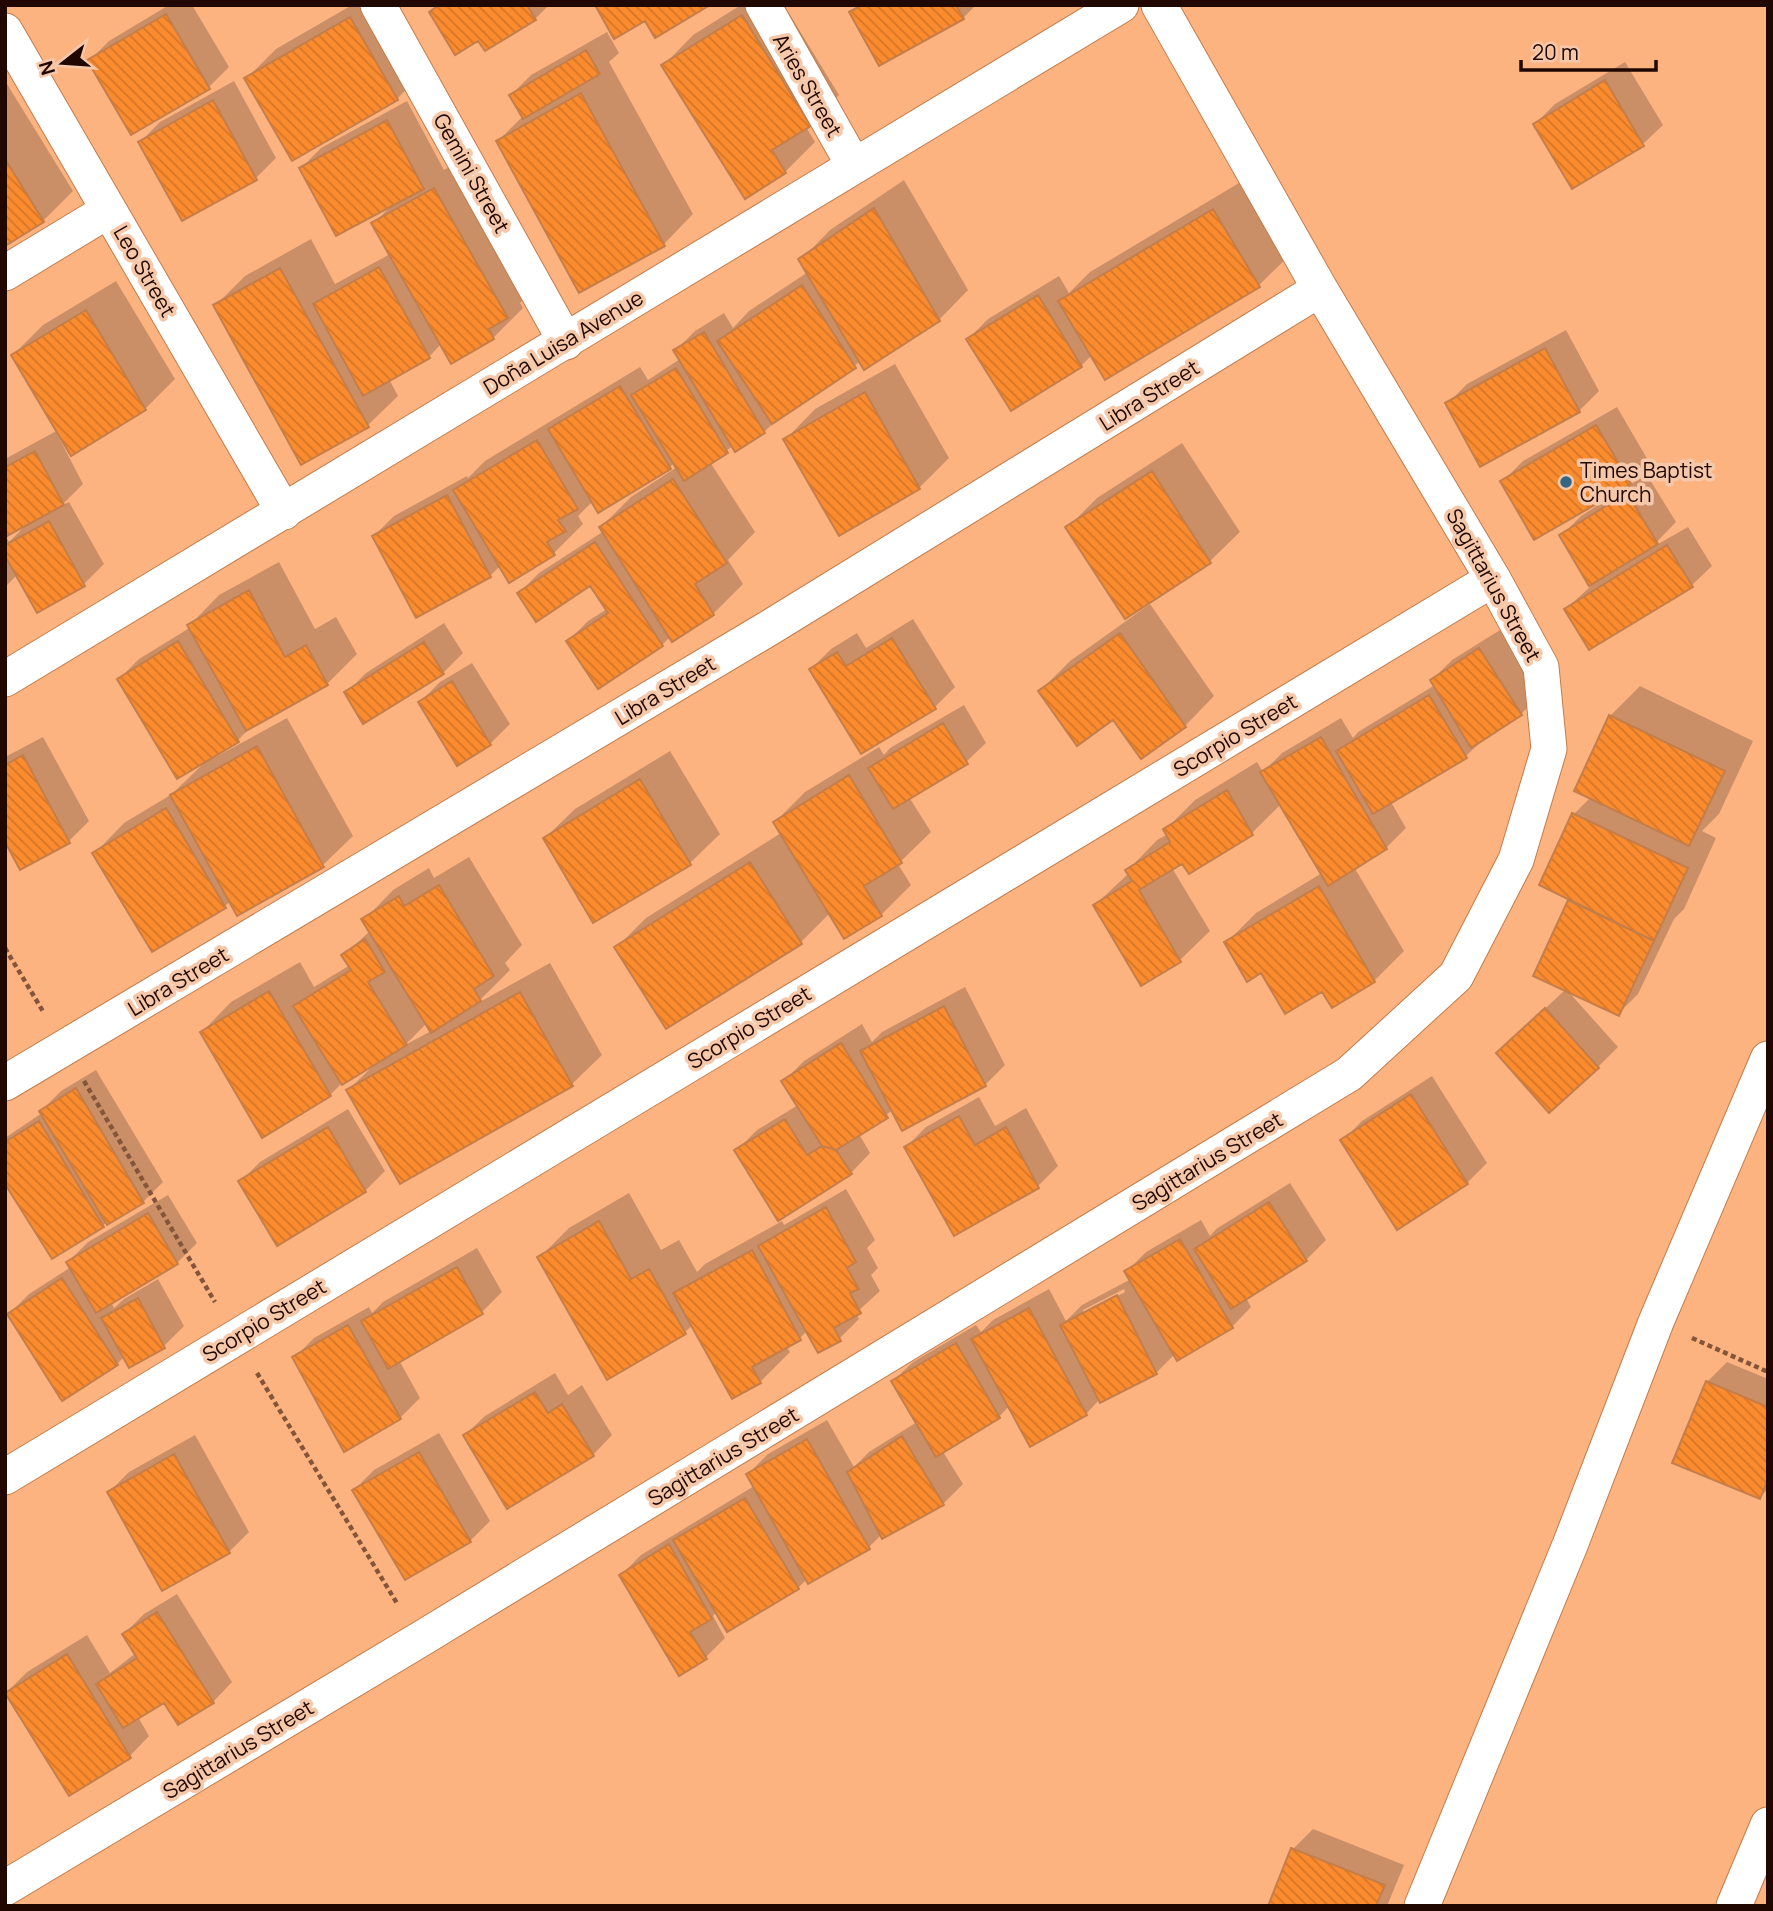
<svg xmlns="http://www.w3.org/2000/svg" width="1773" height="1911" viewBox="0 0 1773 1911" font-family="Manrope,sans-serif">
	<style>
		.shadow { fill: #0003; fill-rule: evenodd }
		.building { fill: url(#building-back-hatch); stroke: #c47e4c; stroke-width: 2 }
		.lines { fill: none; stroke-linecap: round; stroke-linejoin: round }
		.street-casing { stroke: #c17c4a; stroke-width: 37 }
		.path { stroke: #84553a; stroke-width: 4.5; stroke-dasharray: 5 3.5; stroke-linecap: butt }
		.street { stroke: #fff; stroke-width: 35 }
		.poi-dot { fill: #336783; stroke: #f5c8aa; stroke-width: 2.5 }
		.labels { text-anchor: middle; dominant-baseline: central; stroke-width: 7; stroke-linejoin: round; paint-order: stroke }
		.street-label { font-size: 21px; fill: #200700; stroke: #f5c8aa }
		.poi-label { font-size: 21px; fill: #200700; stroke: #f5c8aa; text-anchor: start }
	</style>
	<defs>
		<pattern id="building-back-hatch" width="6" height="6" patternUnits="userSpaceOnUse" patternTransform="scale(1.75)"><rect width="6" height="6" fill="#fa8b2e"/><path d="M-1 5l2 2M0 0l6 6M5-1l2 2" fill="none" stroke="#d67627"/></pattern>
	</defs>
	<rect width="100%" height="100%" fill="#fdb380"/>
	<path class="shadow" d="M 169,5 L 192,5 L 229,67 L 209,87 L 89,61 L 109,41 Z
		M 352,5 L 390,5 L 426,69 L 397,99 L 247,78 L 276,49 Z
		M 438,5 L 549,5 L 535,19 L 485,48 L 479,39 L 431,12 Z
		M 741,5 L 784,5 L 839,95 L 806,127 L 815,142 L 785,172 L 664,65 L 693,35 Z
		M 859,5 L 976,5 L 963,18 L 851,13 Z
		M 607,32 L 619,53 L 609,62 L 693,214 L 664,244 L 498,141 L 523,116 L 511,95 L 531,75 Z
		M 1625,62 L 1663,125 L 1643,144 L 1535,124 L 1555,104 Z
		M 234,81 L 276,158 L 256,178 L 183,219 L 140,142 L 160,122 Z
		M 7,84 L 73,191 L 43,221 L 5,244 Z
		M 407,101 L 444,170 L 464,159 L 537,287 L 520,303 L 523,308 L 493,338 L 441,344 L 429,357 L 389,379 L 398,396 L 368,425 L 215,306 L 245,276 L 311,239 L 335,284 L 390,254 L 373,224 L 391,206 L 301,168 L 321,148 Z
		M 904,180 L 968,290 L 939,320 L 861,361 L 781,416 L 764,432 L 733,446 L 710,462 L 755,532 L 728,560 L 743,584 L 713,614 L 672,640 L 670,637 L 662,645 L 599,686 L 568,641 L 588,621 L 607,609 L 591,583 L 519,593 L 539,573 L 604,531 L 601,527 L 631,497 L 677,467 L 674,463 L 669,468 L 593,501 L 578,516 L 583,524 L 554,553 L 500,566 L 490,576 L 374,536 L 394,516 L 467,476 L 468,478 L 485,461 L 640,367 L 648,380 L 680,359 L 675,351 L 695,331 L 724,313 L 733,328 L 749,311 L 808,272 L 801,260 L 830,230 Z
		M 1244,180 L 1289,256 L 1259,285 L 1092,355 L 1081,366 L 968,339 L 988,319 L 1059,276 L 1069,293 L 1090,272 Z
		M 116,281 L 175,379 L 145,409 L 57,434 L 83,484 L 62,505 L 69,502 L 104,564 L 84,584 L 38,610 L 18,574 L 5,587 L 5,459 L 58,430 L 13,355 L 43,325 ZM 27,524 L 9,542 L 5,535 Z
		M 1566,330 L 1599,391 L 1579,411 L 1447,404 L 1467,384 Z
		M 895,364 L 949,458 L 919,488 L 840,534 L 786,439 L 815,409 Z
		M 1617,407 L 1649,462 L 1625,487 L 1647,475 L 1676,522 L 1651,548 L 1688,527 L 1712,566 L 1692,585 L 1566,609 L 1591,586 L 1561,536 L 1581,516 L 1612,496 L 1610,494 L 1503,481 L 1523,461 Z
		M 1182,443 L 1240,532 L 1210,561 L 1125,616 L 1068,527 L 1097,498 Z
		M 279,562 L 315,629 L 336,617 L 357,654 L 327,684 L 253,725 L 238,740 L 211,757 L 212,759 L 287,718 L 353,836 L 323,865 L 231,901 L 225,906 L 95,853 L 124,823 L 172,794 L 205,762 L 119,679 L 139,659 L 191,627 L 190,625 L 219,595 Z
		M 1150,604 L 1214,696 L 1185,726 L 1040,691 L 1070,661 Z
		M 913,619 L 955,687 L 935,707 L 811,669 L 831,649 L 857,633 L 866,648 Z
		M 444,623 L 463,653 L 443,673 L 346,693 L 366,673 Z
		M 1500,630 L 1541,694 L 1521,714 L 1487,736 L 1466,756 L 1391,802 L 1406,828 L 1386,848 L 1354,867 L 1404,951 L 1374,981 L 1323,990 L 1261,971 L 1226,943 L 1256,913 L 1322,873 L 1281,804 L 1252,833 L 1189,872 L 1183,861 L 1172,868 L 1210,931 L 1180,960 L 1095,905 L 1129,873 L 1128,870 L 1157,840 L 1168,834 L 1165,830 L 1195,800 L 1257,762 L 1263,772 L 1282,753 L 1341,718 L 1353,738 L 1358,732 L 1435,685 L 1432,680 L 1452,660 Z
		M 472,663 L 510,724 L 490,744 L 420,702 L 440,682 Z
		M 1640,686 L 1753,741 L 1719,814 L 1702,831 L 1716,838 L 1684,909 L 1674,919 L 1638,994 L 1618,1014 L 1566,989 L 1618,1047 L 1598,1067 L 1518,1034 L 1566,989 L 1574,814 L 1591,797 L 1610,716 Z
		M 964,705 L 986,743 L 966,762 L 909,797 L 931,832 L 898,864 L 911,885 L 881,915 L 845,937 L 830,913 L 801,942 L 667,1027 L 617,947 L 646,918 L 781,833 L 775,822 L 805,792 L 879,747 L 884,755 L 890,748 Z
		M 43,737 L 89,821 L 69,841 L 5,839 L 5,757 Z
		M 670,751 L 720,834 L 690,863 L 545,838 L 575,809 Z
		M 469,857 L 522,945 L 505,963 L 510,970 L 476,1004 L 550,963 L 602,1055 L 572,1084 L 348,1090 L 373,1066 L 342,1083 L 330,1095 L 262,1135 L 202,1032 L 231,1002 L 300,962 L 314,987 L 350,965 L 344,955 L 370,931 L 364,920 L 393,890 L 429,868 L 434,878 ZM 427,1023 L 431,1031 L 407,1044 L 407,1043 Z
		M 965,987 L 1005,1065 L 985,1085 L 893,1110 L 859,1134 L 870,1153 L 851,1173 L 737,1150 L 757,1130 L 798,1105 L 784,1081 L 804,1061 L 862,1024 L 872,1042 L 882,1032 Z
		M 96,1070 L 163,1182 L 143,1202 L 103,1225 L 5,1180 L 5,1138 L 42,1113 L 41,1111 L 61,1091 Z
		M 1432,1076 L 1487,1163 L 1467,1183 L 1398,1228 L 1342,1141 L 1362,1121 Z
		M 979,1097 L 995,1126 L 1026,1108 L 1058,1166 L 1038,1186 L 906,1147 L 926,1127 Z
		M 348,1109 L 385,1171 L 365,1191 L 240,1182 L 260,1162 Z
		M 1290,1183 L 1326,1240 L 1306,1260 L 1246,1298 L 1251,1307 L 1232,1327 L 1175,1354 L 1156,1373 L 1100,1399 L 1086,1414 L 1031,1445 L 1009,1406 L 999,1417 L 942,1450 L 963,1484 L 943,1504 L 882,1534 L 869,1547 L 807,1579 L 798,1588 L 717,1611 L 713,1616 L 725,1638 L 705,1658 L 621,1575 L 641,1555 L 754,1486 L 748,1474 L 768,1454 L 827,1420 L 854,1467 L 869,1452 L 917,1422 L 893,1381 L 913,1362 L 976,1325 L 981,1332 L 993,1320 L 1049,1289 L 1066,1321 L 1082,1305 L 1131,1279 L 1126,1272 L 1146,1252 L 1201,1220 L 1210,1236 L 1216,1229 ZM 1124,1289 L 1125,1292 L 1083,1314 L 1083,1310 Z
		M 846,1189 L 875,1240 L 867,1248 L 878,1268 L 871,1275 L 880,1291 L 856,1313 L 859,1319 L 839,1339 L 808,1330 L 800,1338 L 786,1346 L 790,1352 L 760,1382 L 693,1325 L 685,1332 L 608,1378 L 539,1258 L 569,1228 L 629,1193 L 661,1250 L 679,1240 L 697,1272 L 705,1264 L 782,1221 L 784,1225 Z
		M 168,1195 L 197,1243 L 177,1263 L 111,1302 L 114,1308 L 124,1299 L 158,1279 L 184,1326 L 164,1346 L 130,1366 L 125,1356 L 117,1364 L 9,1314 L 29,1294 L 71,1267 L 68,1262 L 88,1242 Z
		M 477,1248 L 502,1292 L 482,1312 L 399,1360 L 420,1398 L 400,1418 L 294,1358 L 314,1338 L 369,1307 L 372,1313 L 383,1302 Z
		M 1727,1362 L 1768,1379 L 1768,1489 L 1760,1497 L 1707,1382 Z
		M 555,1373 L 568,1395 L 582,1385 L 612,1435 L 593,1455 L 465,1435 L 485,1416 Z
		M 439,1433 L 490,1521 L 470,1541 L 354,1490 L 374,1470 Z
		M 195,1435 L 249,1532 L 229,1552 L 109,1492 L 129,1472 Z
		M 177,1594 L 232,1682 L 213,1702 L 165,1700 L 138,1717 L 149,1736 L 130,1756 L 7,1692 L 27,1672 L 87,1635 L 110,1673 L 136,1653 L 124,1634 L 144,1614 Z
		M 1313,1829 L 1404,1865 L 1387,1906 L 1270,1906 L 1293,1849 Z"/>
	<path class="building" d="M 527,5 L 536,20 L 485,51 L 478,41 L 455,55 L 429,12 L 439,5 Z
		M 595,5 L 710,5 L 655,38 L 645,21 L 614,39 Z
		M 862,5 L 956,5 L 964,19 L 879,66 L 849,12 Z
		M 166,14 L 210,89 L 131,135 L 87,60 Z
		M 742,15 L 811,126 L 772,150 L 786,173 L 745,199 L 661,65 Z
		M 350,17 L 398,100 L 292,161 L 244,78 Z
		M 586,50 L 600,74 L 523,119 L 509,95 Z
		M 1605,80 L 1644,146 L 1572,189 L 1533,124 Z
		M 581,93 L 665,246 L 579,293 L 496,141 Z
		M 213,100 L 257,180 L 182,221 L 138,142 Z
		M 387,120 L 424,189 L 336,236 L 299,168 Z
		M 5,159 L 44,222 L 5,246 Z
		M 434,188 L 508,318 L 489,329 L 494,339 L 451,364 L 371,223 Z
		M 874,208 L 940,321 L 864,370 L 798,259 Z
		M 1213,209 L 1260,287 L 1105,380 L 1058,301 Z
		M 379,267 L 430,358 L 363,396 L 313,304 Z
		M 280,268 L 369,427 L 301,465 L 213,305 Z
		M 802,285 L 856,368 L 772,424 L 717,341 Z
		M 1038,295 L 1082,367 L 1011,411 L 966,339 Z
		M 86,310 L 146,410 L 71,456 L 11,355 Z
		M 704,332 L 765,433 L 735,452 L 673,350 Z
		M 1545,348 L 1580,412 L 1480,467 L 1445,403 Z
		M 676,368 L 728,453 L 684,481 L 631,395 Z
		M 620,386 L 671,469 L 598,513 L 548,429 Z
		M 865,392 L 920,489 L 839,536 L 783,439 Z
		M 1596,425 L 1631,484 L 1534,540 L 1500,481 Z
		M 537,440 L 578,509 L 558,520 L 566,531 L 547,542 L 555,555 L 509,583 L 453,490 Z
		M 35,451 L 64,505 L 5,537 L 5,467 Z
		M 1152,471 L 1211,563 L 1125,619 L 1065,527 Z
		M 673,479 L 727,563 L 695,584 L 714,615 L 672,642 L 599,527 Z
		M 1627,493 L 1658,544 L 1589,586 L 1559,535 Z
		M 447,495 L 491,577 L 416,618 L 372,536 Z
		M 49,521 L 85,586 L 37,613 L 5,556 L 5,545 Z
		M 595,542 L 663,646 L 598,689 L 566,641 L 608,613 L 590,586 L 536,622 L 517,593 Z
		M 1667,545 L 1693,587 L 1589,650 L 1564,609 Z
		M 249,590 L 285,657 L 306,645 L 328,685 L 246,731 L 187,625 Z
		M 1120,633 L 1186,727 L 1141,759 L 1113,720 L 1077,746 L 1038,691 Z
		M 892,638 L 936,709 L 861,754 L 809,669 L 837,652 L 846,666 Z
		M 178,641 L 239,742 L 177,779 L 117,679 Z
		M 424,642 L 444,674 L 363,724 L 344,692 Z
		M 1479,648 L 1522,715 L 1471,748 L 1430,680 Z
		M 452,681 L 491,745 L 457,766 L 418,702 Z
		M 1429,695 L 1467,758 L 1373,814 L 1336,751 Z
		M 1609,715 L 1725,771 L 1689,846 L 1574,791 Z
		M 943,723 L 968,764 L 893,809 L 868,768 Z
		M 1321,737 L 1387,849 L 1328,886 L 1260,772 Z
		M 257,746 L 324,867 L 237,916 L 170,795 Z
		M 23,755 L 70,843 L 20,870 L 5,842 L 5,765 Z
		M 849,775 L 902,863 L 864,886 L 882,916 L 844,939 L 773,822 Z
		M 640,779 L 691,865 L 593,923 L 543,838 Z
		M 1227,790 L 1253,835 L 1189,874 L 1182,864 L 1139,890 L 1181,962 L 1141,986 L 1093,905 L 1132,881 L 1125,870 L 1170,842 L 1163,829 Z
		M 166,808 L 226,908 L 152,952 L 92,853 Z
		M 1572,813 L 1688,868 L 1654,941 L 1539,885 Z
		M 750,862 L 802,944 L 666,1029 L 614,947 Z
		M 439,885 L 494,976 L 474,989 L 481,1001 L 431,1033 L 361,919 L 399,896 L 404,906 Z
		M 1319,886 L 1375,982 L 1332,1008 L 1322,992 L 1285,1014 L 1261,973 L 1247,982 L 1224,942 Z
		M 1568,900 L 1654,941 L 1619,1016 L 1533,976 Z
		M 365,939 L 385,972 L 368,982 L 407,1045 L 342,1085 L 293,1006 L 351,970 L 341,955 Z
		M 269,991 L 331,1096 L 262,1138 L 200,1032 Z
		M 520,992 L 573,1086 L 400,1184 L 346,1090 Z
		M 944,1006 L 986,1086 L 902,1131 L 860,1051 Z
		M 1545,1008 L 1599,1068 L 1549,1113 L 1496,1053 Z
		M 841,1043 L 888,1118 L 836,1150 L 822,1146 L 781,1081 Z
		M 76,1088 L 144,1203 L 107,1225 L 39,1111 Z
		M 1411,1094 L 1468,1184 L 1397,1230 L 1340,1140 Z
		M 959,1116 L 975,1145 L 1006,1127 L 1039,1188 L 954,1236 L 904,1147 Z
		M 785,1119 L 807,1155 L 822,1146 L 836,1150 L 852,1174 L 778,1221 L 734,1150 Z
		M 39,1121 L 104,1227 L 52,1259 L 5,1184 L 5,1142 Z
		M 328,1127 L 366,1192 L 277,1246 L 238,1181 Z
		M 1269,1202 L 1307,1261 L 1231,1309 L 1194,1249 Z
		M 826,1207 L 856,1262 L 847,1268 L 859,1289 L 850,1293 L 861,1313 L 834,1328 L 841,1341 L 818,1353 L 758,1246 Z
		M 148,1213 L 178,1264 L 96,1313 L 66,1262 Z
		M 599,1221 L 631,1279 L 649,1269 L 686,1334 L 607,1380 L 537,1257 Z
		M 1180,1239 L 1233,1328 L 1177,1361 L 1124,1271 Z
		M 752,1250 L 801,1340 L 752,1367 L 761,1383 L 732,1399 L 673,1293 Z
		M 457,1267 L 483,1314 L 388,1369 L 361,1321 Z
		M 62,1278 L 118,1365 L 62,1401 L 7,1314 Z
		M 1117,1295 L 1157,1374 L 1100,1403 L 1060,1325 Z
		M 138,1298 L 165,1348 L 129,1368 L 101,1318 Z
		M 1029,1308 L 1087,1415 L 1030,1447 L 971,1339 Z
		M 348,1325 L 401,1419 L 344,1452 L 292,1357 Z
		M 956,1343 L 1000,1418 L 936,1457 L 891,1381 Z
		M 1706,1381 L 1768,1407 L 1768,1480 L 1760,1499 L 1672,1463 Z
		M 535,1392 L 548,1413 L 562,1404 L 594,1456 L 507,1509 L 463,1435 Z
		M 902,1436 L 944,1505 L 882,1539 L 847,1472 Z
		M 807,1439 L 870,1549 L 808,1584 L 746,1474 Z
		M 419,1452 L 471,1542 L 405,1580 L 352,1490 Z
		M 174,1454 L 230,1553 L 162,1591 L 107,1492 Z
		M 745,1498 L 799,1589 L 727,1632 L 673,1540 Z
		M 669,1544 L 712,1619 L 690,1632 L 707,1659 L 679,1676 L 619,1575 Z
		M 157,1612 L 214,1703 L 178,1725 L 164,1703 L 123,1728 L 96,1684 L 137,1658 L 122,1634 Z
		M 67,1654 L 131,1758 L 69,1796 L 5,1693 Z
		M 1291,1848 L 1385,1885 L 1376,1906 L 1268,1906 Z"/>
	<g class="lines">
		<defs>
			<path id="street" d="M 378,5 L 566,342
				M 763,5 L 853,164
				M 5,31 L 284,512
				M 5,273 L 109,210
				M 5,679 C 378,455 748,227 1121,5
				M 5,1083 L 769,628 L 1320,289
				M 5,1477 L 1493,579
				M 5,1888 L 419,1640 L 1349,1074 L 1456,976 L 1516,860 L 1549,749 L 1541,667 L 1493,579 L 1320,289 L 1159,5
				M 1422,1906 L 1570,1545 L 1656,1322 L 1768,1059
				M 1734,1906 L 1768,1825"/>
		</defs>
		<use href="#street" class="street-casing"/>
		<path class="path" d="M 5,948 L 44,1013
			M 84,1081 L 215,1302
			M 1692,1338 L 1768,1372
			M 257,1373 L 398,1605"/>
		<use href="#street" class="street"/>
	</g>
	<circle class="poi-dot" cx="1566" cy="482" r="7"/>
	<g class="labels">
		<g class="street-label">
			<text transform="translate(808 85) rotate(60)">Aries Street</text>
			<text transform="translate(472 173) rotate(61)">Gemini Street</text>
			<text transform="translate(145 271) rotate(60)">Leo Street</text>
			<text transform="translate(563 342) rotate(-31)">Doña Luisa Avenue</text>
			<text transform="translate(1149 395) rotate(-32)">Libra Street</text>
			<text transform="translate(1494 585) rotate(61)">Sagittarius Street</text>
			<text transform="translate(665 690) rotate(-31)">Libra Street</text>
			<text transform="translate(1235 735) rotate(-31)">Scorpio Street</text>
			<text transform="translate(178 981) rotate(-31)">Libra Street</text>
			<text transform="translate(749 1027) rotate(-31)">Scorpio Street</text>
			<text transform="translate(1207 1161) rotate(-31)">Sagittarius Street</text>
			<text transform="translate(264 1320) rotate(-31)">Scorpio Street</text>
			<text transform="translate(723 1456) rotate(-31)">Sagittarius Street</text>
			<text transform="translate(238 1749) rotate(-31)">Sagittarius Street</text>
		</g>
		<g class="poi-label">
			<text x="1580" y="470">Times Baptist<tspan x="1580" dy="24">Church</tspan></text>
		</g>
	</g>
	<rect width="1773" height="1911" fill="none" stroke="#200700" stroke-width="14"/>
	<g transform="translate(63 63) rotate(253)" stroke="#f5c8aa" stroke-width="5" paint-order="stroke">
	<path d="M0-5L12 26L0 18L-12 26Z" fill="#200700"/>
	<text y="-10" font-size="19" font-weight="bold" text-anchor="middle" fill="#200700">N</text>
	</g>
	<path d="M1521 60v10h135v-10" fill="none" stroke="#200700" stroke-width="3.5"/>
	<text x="1532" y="60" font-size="21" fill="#200700" stroke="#f5c8aa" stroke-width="5" paint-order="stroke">20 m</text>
</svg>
